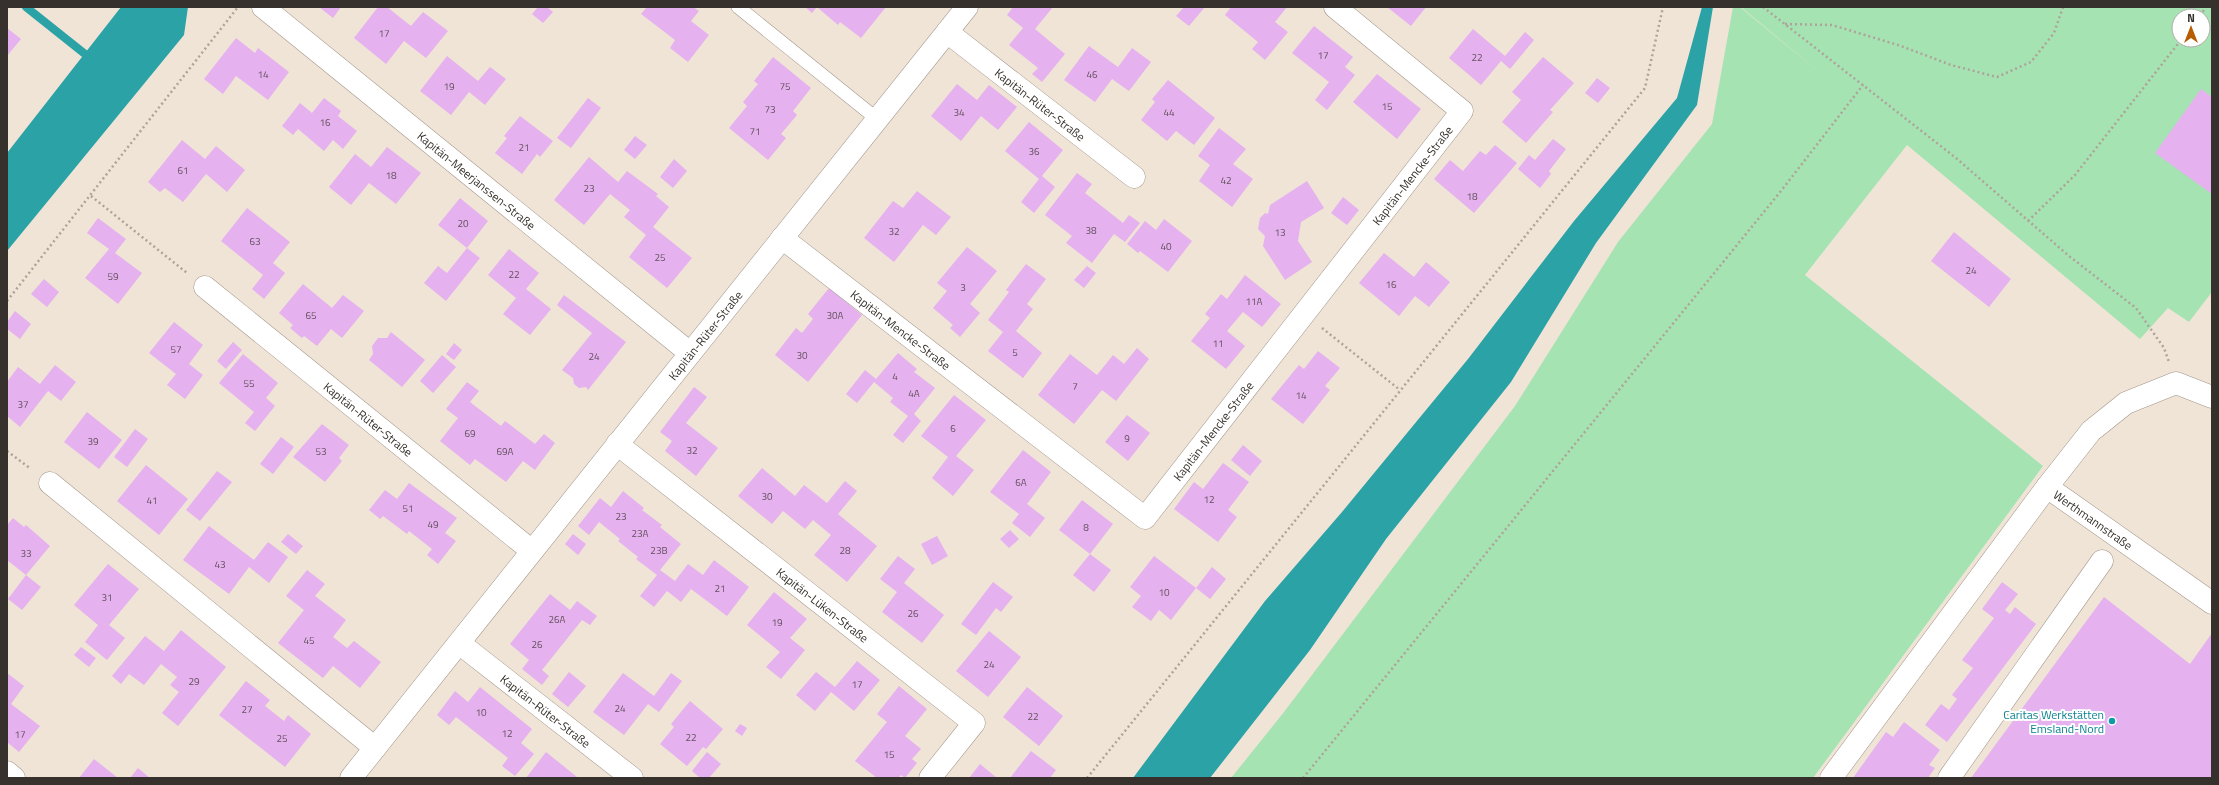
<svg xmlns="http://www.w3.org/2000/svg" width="2219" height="785" viewBox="0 0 2219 785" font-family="'Titillium Web',sans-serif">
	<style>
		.green { fill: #a6e3b2; fill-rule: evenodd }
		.water { fill: #2aa2a6 }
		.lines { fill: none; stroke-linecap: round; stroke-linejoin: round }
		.stream { stroke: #2aa2a6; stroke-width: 8 }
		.building { fill: #e5b1ee }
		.service-casing { stroke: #a2978b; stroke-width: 14 }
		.minor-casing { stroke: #a2978b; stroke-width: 23 }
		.path { stroke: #ada399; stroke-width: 2.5; stroke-dasharray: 2 3; stroke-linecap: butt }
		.service { stroke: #fff; stroke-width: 13 }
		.minor { stroke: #fff; stroke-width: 22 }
		.culture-dot { fill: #0f9aa8; stroke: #fff; stroke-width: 1.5 }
		.labels { text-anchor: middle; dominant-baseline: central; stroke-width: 4; stroke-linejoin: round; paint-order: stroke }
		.number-label { font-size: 10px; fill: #62515c }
		.street-label { font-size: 12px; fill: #36312c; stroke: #fff }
		.culture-label { font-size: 12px; fill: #0d838f; stroke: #fff; text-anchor: end }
	</style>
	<rect width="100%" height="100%" fill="#f0e4d7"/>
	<path class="green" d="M 1733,7 L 1740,7 L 1825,77 L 1741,7 L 2212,7 L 2212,292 L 2189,322 L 2168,308 L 2140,339 L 1907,145 L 1805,275 L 2043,466 L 1813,778 L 1231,778 L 1284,712 L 1515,406 L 1618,242 L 1712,124 ZM 2179,16 L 2203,16 L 2203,40 L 2179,40 Z"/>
	<path class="water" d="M 121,7 L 188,7 L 184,35 L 7,251 L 7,153 Z
		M 1702,7 L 1713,7 L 1697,105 L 1596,243 L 1511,382 L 1386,539 L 1310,650 L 1210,778 L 1133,778 L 1265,601 L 1342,512 L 1468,359 L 1574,221 L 1677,98 Z"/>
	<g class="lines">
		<path class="stream" d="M 26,7 L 85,54"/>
	</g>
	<path class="building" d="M 319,7 L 341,7 L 333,18 Z
		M 378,7 L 387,7 L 411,26 L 423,12 L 448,31 L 426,58 L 404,41 L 386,64 L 354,38 Z
		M 538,7 L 547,7 L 553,12 L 543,23 L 532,14 Z
		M 647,7 L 693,7 L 699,11 L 691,21 L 709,35 L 688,62 L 670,48 L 675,40 L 641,14 Z
		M 805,7 L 886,7 L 861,38 L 840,22 L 838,25 L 817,7 L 812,13 Z
		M 1013,7 L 1053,7 L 1035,29 L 1065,54 L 1042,82 L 1032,74 L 1038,68 L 1009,45 L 1023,28 L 1007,15 Z
		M 1184,7 L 1205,7 L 1189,26 L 1176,16 Z
		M 1231,7 L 1287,7 L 1275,22 L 1288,32 L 1265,60 L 1252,49 L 1258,42 L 1225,15 Z
		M 1387,7 L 1426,7 L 1411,26 Z
		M 1314,26 L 1353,57 L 1345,67 L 1355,75 L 1327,110 L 1315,100 L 1329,82 L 1292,53 Z
		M 7,28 L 21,39 L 7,56 Z
		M 1473,29 L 1505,56 L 1525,32 L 1534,40 L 1510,69 L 1501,61 L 1481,85 L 1449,58 Z
		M 236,38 L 255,53 L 258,48 L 289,72 L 268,100 L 236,76 L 223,94 L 204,79 Z
		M 1089,46 L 1118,67 L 1132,48 L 1151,62 L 1129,91 L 1112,79 L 1095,102 L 1064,80 Z
		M 447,56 L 478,81 L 490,67 L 506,79 L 485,105 L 469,92 L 451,115 L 420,91 Z
		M 773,57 L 811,88 L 793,111 L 797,115 L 781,134 L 786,138 L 768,160 L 729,128 L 747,106 L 743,102 L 758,84 L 754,81 Z
		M 1543,57 L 1574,83 L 1550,110 L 1553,112 L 1526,143 L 1502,122 L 1521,100 L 1512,92 Z
		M 1377,74 L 1421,109 L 1397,139 L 1353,102 Z
		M 1597,78 L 1610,88 L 1598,103 L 1585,93 Z
		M 1168,80 L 1215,118 L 1194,145 L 1176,131 L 1167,141 L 1141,120 L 1155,102 L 1152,99 Z
		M 957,84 L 977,100 L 989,85 L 1017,107 L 998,130 L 981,116 L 961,141 L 931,116 Z
		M 2201,89 L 2212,97 L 2212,194 L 2155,153 Z
		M 324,98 L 341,111 L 338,116 L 357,131 L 343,149 L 333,140 L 324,151 L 298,129 L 293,135 L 282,126 L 300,103 L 312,113 Z
		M 588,98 L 601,108 L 571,148 L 557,138 Z
		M 520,116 L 553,141 L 540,157 L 537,154 L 522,174 L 495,153 L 507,138 L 504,136 Z
		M 1029,122 L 1063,150 L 1042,176 L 1055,187 L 1034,213 L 1021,202 L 1039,179 L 1005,151 Z
		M 1219,128 L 1246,149 L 1233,164 L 1253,179 L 1232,207 L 1199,181 L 1210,165 L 1198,156 Z
		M 635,136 L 647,145 L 635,159 L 624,150 Z
		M 1553,139 L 1566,149 L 1549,171 L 1551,174 L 1540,188 L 1518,169 L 1529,155 L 1535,160 Z
		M 182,140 L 205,159 L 216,146 L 245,170 L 227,192 L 206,174 L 183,202 L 165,188 L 160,192 L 148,182 Z
		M 1495,145 L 1517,163 L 1474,213 L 1434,179 L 1450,160 L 1463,171 L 1480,151 L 1486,155 Z
		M 387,147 L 421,173 L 396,204 L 369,183 L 351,205 L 329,187 L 355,154 L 371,167 Z
		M 589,157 L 618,182 L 627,171 L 658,194 L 656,196 L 669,207 L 653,227 L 692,258 L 667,288 L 629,257 L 646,235 L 624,217 L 630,210 L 610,194 L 584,225 L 554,200 Z
		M 674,159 L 687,171 L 673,188 L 660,177 Z
		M 1077,173 L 1092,184 L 1085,193 L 1123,223 L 1129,215 L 1140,223 L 1125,242 L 1114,234 L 1092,263 L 1066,243 L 1072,236 L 1045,215 Z
		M 1307,181 L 1324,208 L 1301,222 L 1298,241 L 1312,262 L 1285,280 L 1263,246 L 1265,236 L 1258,229 L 1260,218 L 1265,213 L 1268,214 L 1270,205 Z
		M 917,191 L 951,217 L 936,235 L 923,225 L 894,262 L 864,238 L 893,201 L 903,208 Z
		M 1343,197 L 1359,210 L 1347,225 L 1331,213 Z
		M 460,198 L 488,221 L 467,248 L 480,258 L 446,301 L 424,283 L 438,266 L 447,273 L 467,248 L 438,225 Z
		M 247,208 L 290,242 L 273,263 L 285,273 L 264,299 L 252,289 L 263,275 L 221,241 Z
		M 98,218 L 126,239 L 115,253 L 142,273 L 118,304 L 85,278 L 109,249 L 87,233 Z
		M 1164,219 L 1192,241 L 1168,272 L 1140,251 L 1138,253 L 1127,244 L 1145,221 L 1156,230 Z
		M 1954,232 L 2011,279 L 1989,307 L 1931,261 Z
		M 967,247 L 997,271 L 970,304 L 980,313 L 960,337 L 950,328 L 953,325 L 933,308 L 947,291 L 937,283 Z
		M 509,249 L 539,273 L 526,289 L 551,309 L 530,335 L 503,314 L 516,298 L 488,275 Z
		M 1384,253 L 1414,277 L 1426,262 L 1450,282 L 1429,307 L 1415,296 L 1399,316 L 1359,283 Z
		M 1026,264 L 1046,279 L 1027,304 L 1033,309 L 1016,331 L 1042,353 L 1023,378 L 988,351 L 1003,332 L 988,320 L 1009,292 L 1006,290 Z
		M 1087,266 L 1096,273 L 1084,288 L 1074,280 Z
		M 1245,275 L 1281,304 L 1262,327 L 1243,312 L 1227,331 L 1245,346 L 1226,369 L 1191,341 L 1210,318 L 1205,314 L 1221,294 L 1227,299 Z
		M 44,279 L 59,292 L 47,307 L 31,294 Z
		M 303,284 L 332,308 L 343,295 L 364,311 L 342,338 L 331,329 L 317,346 L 304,336 L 302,338 L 290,328 L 293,325 L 279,313 Z
		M 829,288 L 862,315 L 808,382 L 775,355 L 796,328 L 802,333 L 813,319 L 808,314 Z
		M 564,295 L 626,342 L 588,390 L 586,387 L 579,388 L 574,384 L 573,378 L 562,370 L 592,333 L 557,305 Z
		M 15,311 L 31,324 L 20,339 L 7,329 L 7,322 Z
		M 174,322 L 203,345 L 189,364 L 203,375 L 185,399 L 167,385 L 176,374 L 149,353 Z
		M 391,332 L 425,360 L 402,387 L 369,360 L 373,354 L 372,346 L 378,338 L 387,338 Z
		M 233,342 L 242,350 L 226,369 L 217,361 Z
		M 454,343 L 462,350 L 454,360 L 446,354 Z
		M 1137,348 L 1149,359 L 1116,401 L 1102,390 L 1074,424 L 1038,395 L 1070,354 L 1097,375 L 1113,355 L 1124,364 Z
		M 1318,351 L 1340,368 L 1325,386 L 1330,390 L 1303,424 L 1271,399 L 1299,365 L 1304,369 Z
		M 898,353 L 917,369 L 914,372 L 935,388 L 914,414 L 921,421 L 903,443 L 893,435 L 908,416 L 890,402 L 893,398 L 874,382 L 857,403 L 846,394 L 865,370 L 876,379 Z
		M 243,354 L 278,383 L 266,398 L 275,406 L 255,431 L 245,423 L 254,412 L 219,383 Z
		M 442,355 L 456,367 L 433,393 L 420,381 Z
		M 55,365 L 76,382 L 61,401 L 48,391 L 20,427 L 7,416 L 7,382 L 18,367 L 40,384 Z
		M 467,382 L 479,391 L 470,402 L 501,426 L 505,421 L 535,444 L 544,434 L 555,443 L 535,470 L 523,461 L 506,482 L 475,459 L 470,465 L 440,441 L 458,418 L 446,409 Z
		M 694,387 L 707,397 L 686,423 L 718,448 L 696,476 L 665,451 L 672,441 L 660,432 Z
		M 954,395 L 986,420 L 956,456 L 974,470 L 953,496 L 932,478 L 948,457 L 921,436 Z
		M 87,412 L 122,440 L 99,469 L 64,442 Z
		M 1127,415 L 1150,433 L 1128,461 L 1105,442 Z
		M 322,424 L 349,445 L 339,458 L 342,461 L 325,482 L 293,457 Z
		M 135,429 L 148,439 L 127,467 L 114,457 Z
		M 281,437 L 294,447 L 273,474 L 260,464 Z
		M 1243,445 L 1262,461 L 1250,476 L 1231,460 Z
		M 1023,450 L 1051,472 L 1027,504 L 1045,518 L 1030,537 L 1012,523 L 1019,514 L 990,492 Z
		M 1223,463 L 1249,482 L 1228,510 L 1237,517 L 1218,542 L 1174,509 L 1194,482 L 1203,489 Z
		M 146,465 L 188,499 L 159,535 L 117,501 Z
		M 762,468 L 795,496 L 804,485 L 827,503 L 845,481 L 857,491 L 838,514 L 877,546 L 847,582 L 814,555 L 831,535 L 813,520 L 805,529 L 783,511 L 772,524 L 738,496 Z
		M 217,471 L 232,482 L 200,521 L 186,510 Z
		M 409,483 L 457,518 L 445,533 L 456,541 L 438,564 L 427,555 L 432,549 L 409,531 L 407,534 L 383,516 L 380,519 L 369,510 L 385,490 L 397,499 Z
		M 623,491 L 644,508 L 642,510 L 662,525 L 660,527 L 681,544 L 660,570 L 675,581 L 688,564 L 703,575 L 714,560 L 749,587 L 727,616 L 691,589 L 681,602 L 667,591 L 654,607 L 640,596 L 657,575 L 636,559 L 638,557 L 618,541 L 620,539 L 599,522 L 589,535 L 578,526 L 600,498 L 611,507 Z
		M 1082,500 L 1113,524 L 1090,554 L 1059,530 Z
		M 13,518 L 24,527 L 26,525 L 50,546 L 26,575 L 41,587 L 22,610 L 8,599 L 26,575 L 7,560 L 7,525 Z
		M 209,526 L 254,560 L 268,542 L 288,557 L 269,583 L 249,567 L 229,594 L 183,560 Z
		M 1010,530 L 1019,539 L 1009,548 L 1000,539 Z
		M 288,534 L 303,546 L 296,554 L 281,542 Z
		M 573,534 L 586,544 L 578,555 L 565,544 Z
		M 937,536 L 948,556 L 932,565 L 921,544 Z
		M 1090,554 L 1111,570 L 1094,592 L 1073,575 Z
		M 898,556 L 915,569 L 904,583 L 944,615 L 922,643 L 882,612 L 897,592 L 880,579 Z
		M 1154,556 L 1196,588 L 1212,567 L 1226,579 L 1210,599 L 1196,588 L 1171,620 L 1159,610 L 1151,621 L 1132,607 L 1141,596 L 1130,587 Z
		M 108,564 L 139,589 L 109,625 L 125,638 L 107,660 L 85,642 L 98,625 L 74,605 Z
		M 307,570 L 325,584 L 315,596 L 346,620 L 333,637 L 347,648 L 354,641 L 381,662 L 360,688 L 333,666 L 323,678 L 278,643 L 304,610 L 286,596 Z
		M 993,582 L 1013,597 L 1001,612 L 996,608 L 976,635 L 961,624 Z
		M 2002,582 L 2018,594 L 2005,610 L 2010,614 L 2015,607 L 2036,624 L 1947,742 L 1925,725 L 1941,704 L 1949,710 L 1957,699 L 1952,695 L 1973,668 L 1962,660 L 1994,618 L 1982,609 Z
		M 774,592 L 807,619 L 790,638 L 805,650 L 781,679 L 766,667 L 780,652 L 747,625 Z
		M 550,594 L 570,610 L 577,601 L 597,616 L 590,625 L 582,620 L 542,670 L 549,676 L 542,685 L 522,669 L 529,660 L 510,644 Z
		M 2104,597 L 2190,664 L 2212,633 L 2212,778 L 1971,778 Z
		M 181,630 L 226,667 L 178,726 L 162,713 L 179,692 L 170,685 L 177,677 L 161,664 L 144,685 L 129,674 L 121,684 L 112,676 L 145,636 L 164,651 Z
		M 989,631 L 1021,657 L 988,697 L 956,671 Z
		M 81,647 L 96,658 L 89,667 L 74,655 Z
		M 857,661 L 880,680 L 854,711 L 831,692 L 815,711 L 796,695 L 816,672 L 835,687 Z
		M 569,672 L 586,686 L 568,707 L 552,694 Z
		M 7,673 L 24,686 L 11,704 L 40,726 L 19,752 L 7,742 Z
		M 623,673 L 654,696 L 671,673 L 682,681 L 659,712 L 648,704 L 624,735 L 593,712 Z
		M 246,681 L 270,700 L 265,706 L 284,721 L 288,715 L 311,734 L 285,767 L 219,715 Z
		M 899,686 L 927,709 L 905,736 L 921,749 L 912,759 L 917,763 L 905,778 L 901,775 L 898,778 L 877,778 L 855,761 L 887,722 L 877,714 Z
		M 480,687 L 532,729 L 521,743 L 534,754 L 515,776 L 502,766 L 508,758 L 456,717 L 449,725 L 437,715 L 455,691 L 468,702 Z
		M 1027,687 L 1063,716 L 1039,746 L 1003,717 Z
		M 690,701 L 723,729 L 706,749 L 703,747 L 687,766 L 660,744 L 674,727 L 671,724 Z
		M 1904,722 L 1940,750 L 1929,765 L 1935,768 L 1928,778 L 1853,778 L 1886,732 L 1893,737 Z
		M 740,724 L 747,728 L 742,736 L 735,731 Z
		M 1031,751 L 1056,770 L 1050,778 L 1010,778 Z
		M 546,752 L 577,777 L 577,778 L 526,778 Z
		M 707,752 L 721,764 L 709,778 L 700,778 L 692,771 Z
		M 94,759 L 118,778 L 79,778 Z
		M 980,764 L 997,778 L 969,778 Z
		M 138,768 L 150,778 L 130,778 Z"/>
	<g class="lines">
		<defs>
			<path id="service" d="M 738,7 L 877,119"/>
			<g id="minor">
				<path id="s1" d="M 263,7 L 690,353"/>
				<path id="s2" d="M 947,32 L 1134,177"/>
				<path id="s3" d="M 782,238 L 1145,518 L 1462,111 L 1335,7"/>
				<path id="s4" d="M 205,287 L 532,551"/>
				<path id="s5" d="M 2212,397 L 2176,383 L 2126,403 L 2091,431 L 2047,487 L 2212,603"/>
				<path id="s6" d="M 617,444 L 974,723 L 930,778"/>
				<path d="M 50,483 L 375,748"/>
				<path id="s7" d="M 459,643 L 632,778"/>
				<path d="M 7,772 L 14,778"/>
				<path id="s8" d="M 351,778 L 967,7"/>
				<path d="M 1831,778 L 2047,487"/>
				<path d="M 1949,778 L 2102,561"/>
			</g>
		</defs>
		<use href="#service" class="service-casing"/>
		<use href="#minor" class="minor-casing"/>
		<path class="path" d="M 1763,7 L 1956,158 L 2069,256 L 2136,308 L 2164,348 L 2169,362
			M 2200,16 L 2206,7
			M 1785,24 L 1832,25 L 1901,46 L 1951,65 L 1997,77 L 2031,62 L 2054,33 L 2063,7
			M 91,196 L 187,273
			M 2028,221 L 2075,175 L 2181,40
			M 7,301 L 238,7
			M 1322,328 L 1400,390
			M 7,451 L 31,469
			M 1087,778 L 1645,88 L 1663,7
			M 1303,778 L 1781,191 L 1863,85"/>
		<use href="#service" class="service"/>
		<use href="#minor" class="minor"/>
	</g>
	<circle class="culture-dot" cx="2112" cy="721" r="4"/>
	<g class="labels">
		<g class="number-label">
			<text x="384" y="33">17</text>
			<text x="1323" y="55">17</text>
			<text x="1477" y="57">22</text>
			<text x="263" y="74">14</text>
			<text x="1092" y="74">46</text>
			<text x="449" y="86">19</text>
			<text x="785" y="86">75</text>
			<text x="1387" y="106">15</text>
			<text x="770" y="109">73</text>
			<text x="959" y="112">34</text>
			<text x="1169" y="112">44</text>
			<text x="325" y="122">16</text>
			<text x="755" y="131">71</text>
			<text x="524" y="147">21</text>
			<text x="1034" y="151">36</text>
			<text x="183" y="170">61</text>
			<text x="391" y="175">18</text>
			<text x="1226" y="180">42</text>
			<text x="589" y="188">23</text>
			<text x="1472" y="196">18</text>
			<text x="463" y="223">20</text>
			<text x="1091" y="230">38</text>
			<text x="894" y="231">32</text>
			<text x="1280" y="232">13</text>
			<text x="255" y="241">63</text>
			<text x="1166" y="246">40</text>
			<text x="660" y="257">25</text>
			<text x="1971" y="270">24</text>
			<text x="514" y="274">22</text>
			<text x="113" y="276">59</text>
			<text x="1391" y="284">16</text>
			<text x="963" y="287">3</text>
			<text x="1254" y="301">11A</text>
			<text x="311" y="315">65</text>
			<text x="835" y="315">30A</text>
			<text x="1218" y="343">11</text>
			<text x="176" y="349">57</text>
			<text x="1015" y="352">5</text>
			<text x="802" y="355">30</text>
			<text x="594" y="356">24</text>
			<text x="895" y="376">4</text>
			<text x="249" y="383">55</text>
			<text x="1075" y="386">7</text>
			<text x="914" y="393">4A</text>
			<text x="1301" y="395">14</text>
			<text x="23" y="404">37</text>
			<text x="953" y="428">6</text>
			<text x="470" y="433">69</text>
			<text x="1127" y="438">9</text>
			<text x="93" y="441">39</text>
			<text x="692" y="450">32</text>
			<text x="321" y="451">53</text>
			<text x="505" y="451">69A</text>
			<text x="1021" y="482">6A</text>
			<text x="767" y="496">30</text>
			<text x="1209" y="499">12</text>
			<text x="152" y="500">41</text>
			<text x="408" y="508">51</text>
			<text x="621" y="516">23</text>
			<text x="433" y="524">49</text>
			<text x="1086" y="527">8</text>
			<text x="640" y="533">23A</text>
			<text x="659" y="550">23B</text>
			<text x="845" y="550">28</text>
			<text x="26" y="553">33</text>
			<text x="220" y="564">43</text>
			<text x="720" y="588">21</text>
			<text x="1164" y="592">10</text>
			<text x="107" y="597">31</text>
			<text x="913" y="613">26</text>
			<text x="557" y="619">26A</text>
			<text x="777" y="622">19</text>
			<text x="309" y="640">45</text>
			<text x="537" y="644">26</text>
			<text x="989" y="664">24</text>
			<text x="194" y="681">29</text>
			<text x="857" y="684">17</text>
			<text x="620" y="708">24</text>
			<text x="247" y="709">27</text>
			<text x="481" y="712">10</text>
			<text x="1033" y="716">22</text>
			<text x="507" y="733">12</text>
			<text x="20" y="734">17</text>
			<text x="691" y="737">22</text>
			<text x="282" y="738">25</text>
			<text x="889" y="754">15</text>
		</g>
		<g class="street-label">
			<text stroke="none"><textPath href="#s2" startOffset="118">Kapitän-Rüter-Straße</textPath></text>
			<text stroke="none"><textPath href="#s3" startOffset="893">Kapitän-Mencke-Straße</textPath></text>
			<text stroke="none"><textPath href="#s1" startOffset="275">Kapitän-Meerjanssen-Straße</textPath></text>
			<text stroke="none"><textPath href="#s3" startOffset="150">Kapitän-Mencke-Straße</textPath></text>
			<text stroke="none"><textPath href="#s8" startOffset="567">Kapitän-Rüter-Straße</textPath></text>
			<text stroke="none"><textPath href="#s4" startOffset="210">Kapitän-Rüter-Straße</textPath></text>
			<text stroke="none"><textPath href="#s3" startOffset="569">Kapitän-Mencke-Straße</textPath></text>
			<text stroke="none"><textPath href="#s5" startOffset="265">Werthmannstraße</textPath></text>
			<text stroke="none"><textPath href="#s6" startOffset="261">Kapitän-Lüken-Straße</textPath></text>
			<text stroke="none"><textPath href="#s7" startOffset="110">Kapitän-Rüter-Straße</textPath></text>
		</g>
		<g class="culture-label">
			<text x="2104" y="714">Caritas Werkstätten<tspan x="2104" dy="14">Emsland-Nord</tspan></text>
		</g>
	</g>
	<rect width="2219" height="785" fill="none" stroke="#36312c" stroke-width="16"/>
	<g transform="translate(2191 28)"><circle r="19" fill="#ffffff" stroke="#afadab"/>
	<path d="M0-3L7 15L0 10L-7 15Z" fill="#b75c00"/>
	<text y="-6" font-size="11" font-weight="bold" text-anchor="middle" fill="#36312c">N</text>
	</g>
</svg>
